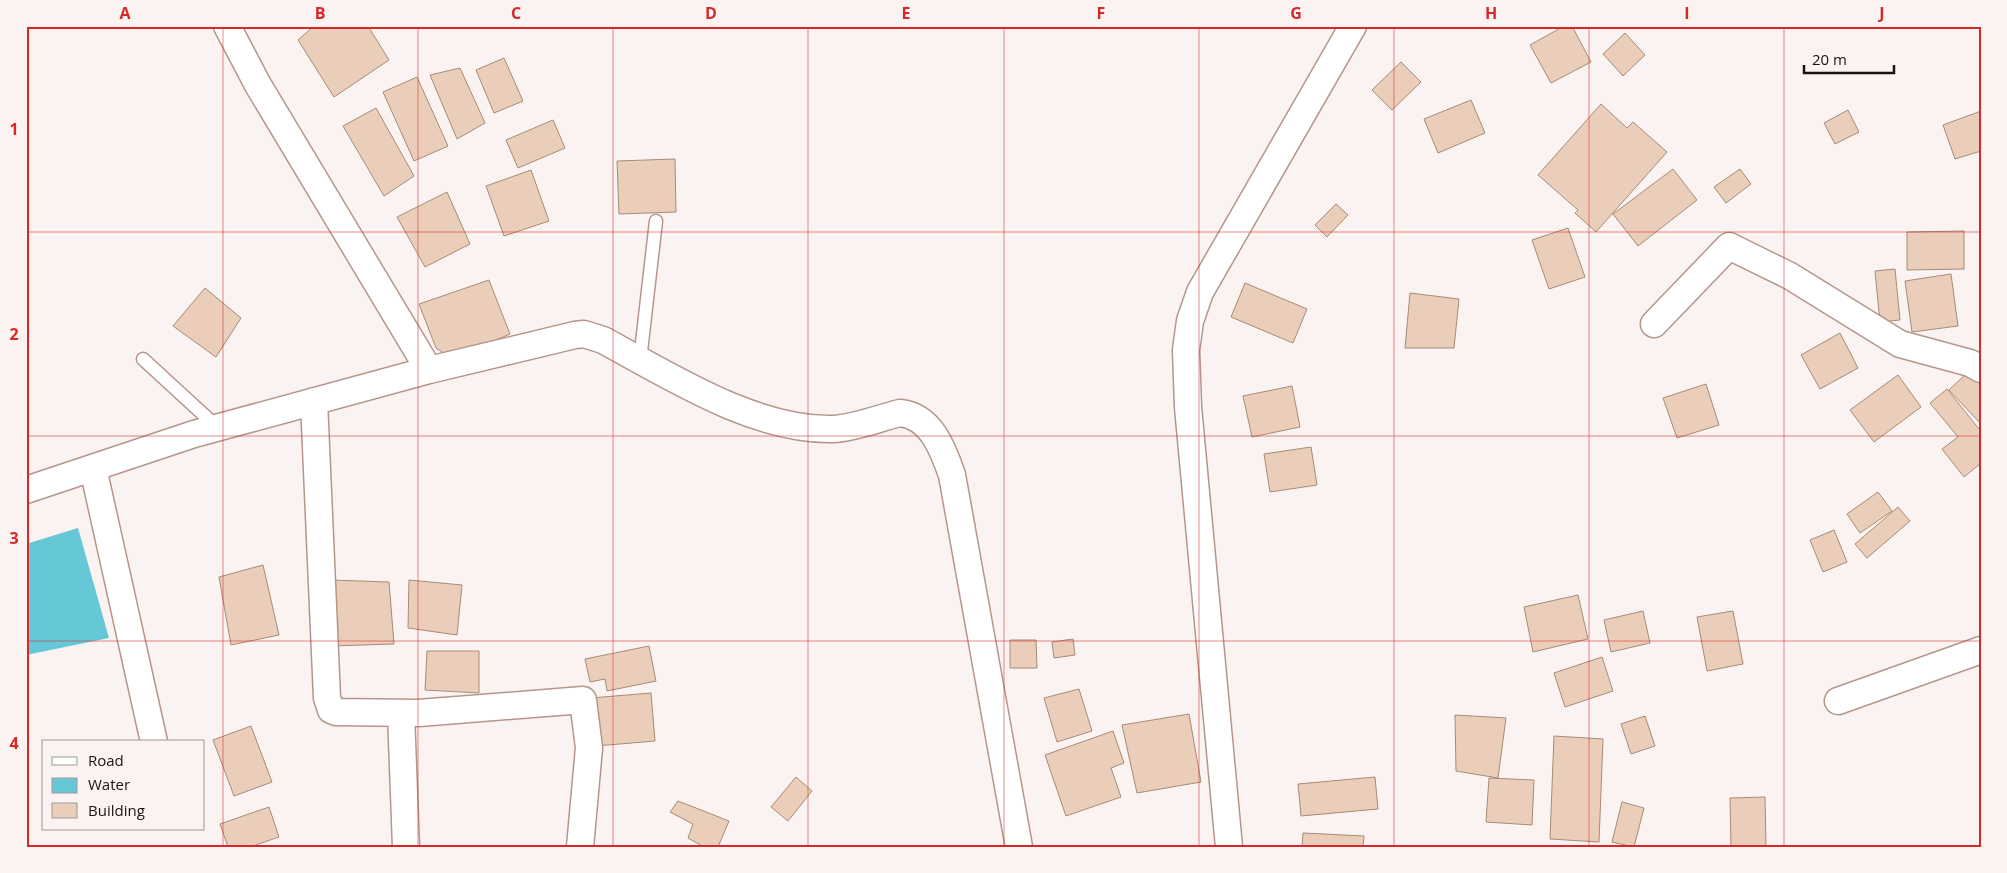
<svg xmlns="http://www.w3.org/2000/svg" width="2007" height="873" viewBox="0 0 2007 873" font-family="'Open Sans',sans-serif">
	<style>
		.water { fill: #66c8d7 }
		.building { fill: #eaceb9; stroke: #a68b77 }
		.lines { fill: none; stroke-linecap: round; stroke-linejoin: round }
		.lane-casing { stroke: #b6968a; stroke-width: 15 }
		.street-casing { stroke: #b6968a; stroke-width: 29 }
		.lane { stroke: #fff; stroke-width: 12 }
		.street { stroke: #fff; stroke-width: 26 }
		.grid { fill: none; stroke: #d62828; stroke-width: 1; stroke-opacity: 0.55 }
		.neatline { fill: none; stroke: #d62828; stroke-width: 2 }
		.grid-label { font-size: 16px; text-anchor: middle; font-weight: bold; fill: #d62828 }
	</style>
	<rect width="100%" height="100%" fill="#faf3f1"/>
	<path class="water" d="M 78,528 L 109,638 L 26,655 L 26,544 Z"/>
	<path class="building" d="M 314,26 L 368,26 L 389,60 L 334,97 L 298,40 Z
		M 1564,26 L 1572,26 L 1591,62 L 1551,83 L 1530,45 Z
		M 1625,33 L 1645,55 L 1623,76 L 1603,54 Z
		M 504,58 L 523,101 L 494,113 L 476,70 Z
		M 1401,62 L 1421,82 L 1392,110 L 1372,90 Z
		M 460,68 L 485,123 L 457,139 L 430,75 Z
		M 417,77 L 448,146 L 414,161 L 383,92 Z
		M 1471,100 L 1485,133 L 1438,153 L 1424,119 Z
		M 1601,104 L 1627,128 L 1633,122 L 1667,152 L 1596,232 L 1575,213 L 1578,210 L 1538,175 Z
		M 376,108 L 414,176 L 384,196 L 343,126 Z
		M 1848,110 L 1859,132 L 1835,144 L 1824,123 Z
		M 1981,111 L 1981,151 L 1955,159 L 1943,125 Z
		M 553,120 L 565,148 L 518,168 L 506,140 Z
		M 675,159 L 676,212 L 619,214 L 617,161 Z
		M 1673,169 L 1697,200 L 1638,246 L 1613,214 Z
		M 1740,169 L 1751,184 L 1726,203 L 1714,187 Z
		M 531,170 L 549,221 L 504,236 L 486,186 Z
		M 447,192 L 470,244 L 425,267 L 397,217 Z
		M 1336,204 L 1348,215 L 1327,237 L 1315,225 Z
		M 1568,228 L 1585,277 L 1549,289 L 1532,240 Z
		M 1964,231 L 1964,269 L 1907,270 L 1907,232 Z
		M 1895,269 L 1900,320 L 1880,322 L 1875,271 Z
		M 1951,274 L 1958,326 L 1912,332 L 1905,281 Z
		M 489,280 L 510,334 L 452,359 L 436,348 L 419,304 Z
		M 1245,283 L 1307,309 L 1293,343 L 1231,317 Z
		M 205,288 L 241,318 L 216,357 L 173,326 Z
		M 1410,293 L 1459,299 L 1454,348 L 1405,348 Z
		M 1840,333 L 1858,368 L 1820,389 L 1801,355 Z
		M 1968,372 L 1981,385 L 1981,424 L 1949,390 Z
		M 1898,375 L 1921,407 L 1874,442 L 1850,410 Z
		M 1706,384 L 1719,425 L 1677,438 L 1663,398 Z
		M 1292,386 L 1300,427 L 1252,437 L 1243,396 Z
		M 1947,389 L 1979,429 L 1981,428 L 1981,463 L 1964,477 L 1942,449 L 1958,437 L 1930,403 Z
		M 1311,447 L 1317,485 L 1270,492 L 1264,454 Z
		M 1878,492 L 1892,511 L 1860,533 L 1847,514 Z
		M 1898,507 L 1910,521 L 1867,558 L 1855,544 Z
		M 1834,530 L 1847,562 L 1823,572 L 1810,540 Z
		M 263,565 L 279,635 L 231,645 L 219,577 Z
		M 329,580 L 389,582 L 394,644 L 332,646 Z
		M 409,580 L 462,585 L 457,635 L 408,628 Z
		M 1578,595 L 1588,639 L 1533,652 L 1524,607 Z
		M 1643,611 L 1650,643 L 1611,652 L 1604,620 Z
		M 1733,611 L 1743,664 L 1707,671 L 1697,617 Z
		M 1073,639 L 1075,655 L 1054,658 L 1052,642 Z
		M 1010,640 L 1036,640 L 1037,668 L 1010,668 Z
		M 649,646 L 656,681 L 607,691 L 605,679 L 590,682 L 585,659 Z
		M 427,651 L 479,651 L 479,693 L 425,690 Z
		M 1602,657 L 1613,691 L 1565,707 L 1554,673 Z
		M 1079,689 L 1092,731 L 1057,742 L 1044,698 Z
		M 651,693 L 655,741 L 596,746 L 591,698 Z
		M 1189,714 L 1201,782 L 1137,793 L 1122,725 Z
		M 1455,715 L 1506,718 L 1498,778 L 1456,771 Z
		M 1645,716 L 1655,746 L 1631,754 L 1621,724 Z
		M 251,726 L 272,782 L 234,796 L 213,740 Z
		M 1113,731 L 1124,763 L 1111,768 L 1121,797 L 1066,816 L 1045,755 Z
		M 1554,736 L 1603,739 L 1599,842 L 1550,839 Z
		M 796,777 L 812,791 L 788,821 L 771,807 Z
		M 1375,777 L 1378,809 L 1301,816 L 1298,784 Z
		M 1489,778 L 1534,780 L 1532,825 L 1486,822 Z
		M 1765,797 L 1766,847 L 1731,847 L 1730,798 Z
		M 678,801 L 729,821 L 718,847 L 704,847 L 688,838 L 693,824 L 670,812 Z
		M 1622,802 L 1644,808 L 1634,847 L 1612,842 Z
		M 269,807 L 279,837 L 250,847 L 228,847 L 220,824 Z
		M 1303,833 L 1364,836 L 1363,847 L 1302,847 Z"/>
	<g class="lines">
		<defs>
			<path id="lane" d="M 143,359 L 217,427
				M 640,360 L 656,221"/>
			<path id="street" d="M 227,26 L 258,85 L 429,370
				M 1654,324 L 1729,246 L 1790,276 L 1900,344 L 1970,363 L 1981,369
				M 314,401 L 327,698 L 331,710 L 336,712 L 419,713 L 583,700 L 589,748 L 580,847
				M 93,468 L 154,742
				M 26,490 L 194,434 L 429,370 L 575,335 L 584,334 L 603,340 C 670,376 755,431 833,429 C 855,428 879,418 900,413 C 931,416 943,449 952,475 L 1019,847
				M 1838,701 L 1981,650
				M 401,713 L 406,847
				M 1229,847 L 1188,407 L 1186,350 L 1190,321 L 1200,292 L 1353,26"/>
		</defs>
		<use href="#lane" class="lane-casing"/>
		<use href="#street" class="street-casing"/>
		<use href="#lane" class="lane"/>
		<use href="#street" class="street"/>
	</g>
	<path class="grid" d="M 223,26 L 223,847M 418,26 L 418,847M 613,26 L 613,847M 808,26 L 808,847M 1004,26 L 1004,847M 1199,26 L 1199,847M 1394,26 L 1394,847M 1589,26 L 1589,847M 1784,26 L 1784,847M 26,232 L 1981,232M 26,436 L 1981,436M 26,641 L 1981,641"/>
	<rect width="2007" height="873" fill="none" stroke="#faf3f1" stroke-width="55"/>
	<rect x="42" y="740" width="162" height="90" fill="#faf3f1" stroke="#a29996"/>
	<rect x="52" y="757" width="25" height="8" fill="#ffffff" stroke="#a29996"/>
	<text x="88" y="766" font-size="15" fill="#1e120e">Road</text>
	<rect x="52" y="778" width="25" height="15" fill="#66c8d7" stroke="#a29996"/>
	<text x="88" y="790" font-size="15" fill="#1e120e">Water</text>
	<rect x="52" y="803" width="25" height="15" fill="#eaceb9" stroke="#a29996"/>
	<text x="88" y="816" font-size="15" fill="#1e120e">Building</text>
	<path d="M1804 65v8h90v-8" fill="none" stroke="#1e120e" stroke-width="2.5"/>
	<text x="1812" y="65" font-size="15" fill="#1e120e" stroke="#faf3f1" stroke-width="4" paint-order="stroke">20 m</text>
	<rect x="28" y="28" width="1952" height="818" class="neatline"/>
	<g class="grid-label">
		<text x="125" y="19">A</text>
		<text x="320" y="19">B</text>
		<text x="516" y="19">C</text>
		<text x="711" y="19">D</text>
		<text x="906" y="19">E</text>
		<text x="1101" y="19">F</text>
		<text x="1296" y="19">G</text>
		<text x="1491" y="19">H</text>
		<text x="1687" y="19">I</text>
		<text x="1882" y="19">J</text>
		<text x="14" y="135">1</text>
		<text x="14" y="340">2</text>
		<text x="14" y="544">3</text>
		<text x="14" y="749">4</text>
	</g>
</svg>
